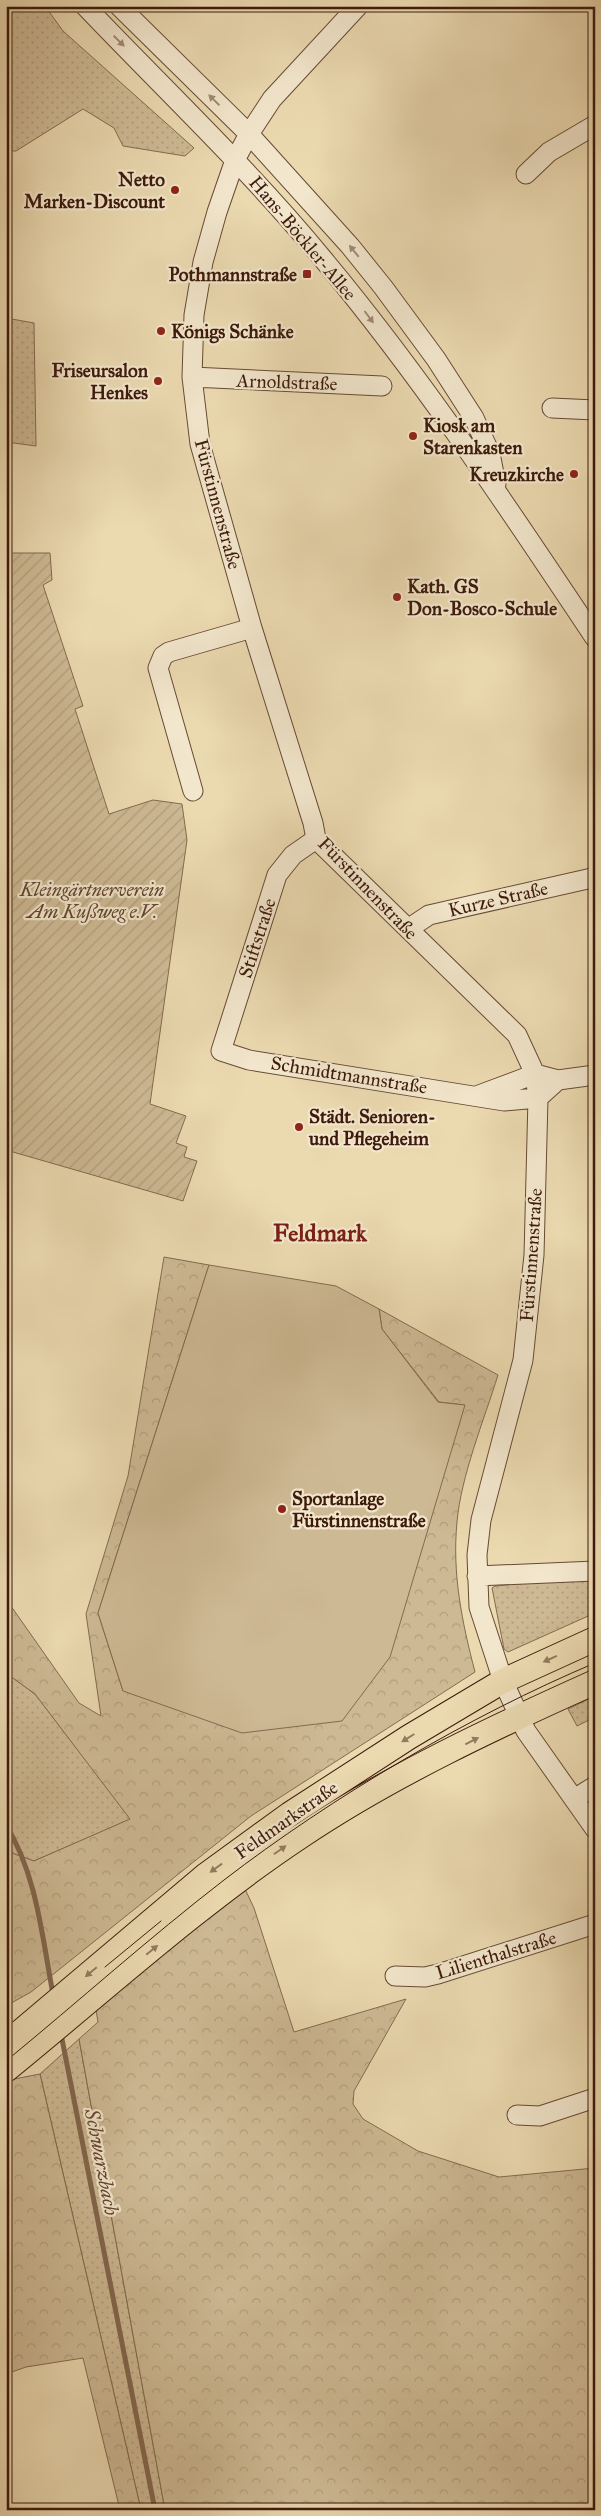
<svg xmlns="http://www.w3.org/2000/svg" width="601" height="2516" viewBox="0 0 601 2516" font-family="'IM FELL Great Primer',serif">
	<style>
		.grass { fill: url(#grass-dots); stroke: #856a50 }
		.forest { fill: url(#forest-crowns); stroke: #856a50 }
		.garden { fill: url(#garden-furrows); stroke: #856a50 }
		.pitch { fill: #cdb994; stroke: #856a50 }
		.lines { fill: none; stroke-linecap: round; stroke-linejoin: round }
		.stream { stroke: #82664d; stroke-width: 5 }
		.minor-casing { stroke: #684a35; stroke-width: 21 }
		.major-casing { stroke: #3d1a0c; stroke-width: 26 }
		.minor { stroke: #f2e6cc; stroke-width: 19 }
		.major { stroke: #ebd9b0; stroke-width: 24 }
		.tram { stroke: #3d1a0c; stroke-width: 1 }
		.oneway { fill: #a18a76 }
		.oneway2 { fill: #947a5e }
		.poi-dot { fill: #8f2418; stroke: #f2e6cc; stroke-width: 2 }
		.labels { text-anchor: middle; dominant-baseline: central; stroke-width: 4.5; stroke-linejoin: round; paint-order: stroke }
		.poi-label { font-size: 19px; font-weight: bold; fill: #3d1a0c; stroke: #f2e6cc; text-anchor: start }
		.street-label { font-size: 19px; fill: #3d1a0c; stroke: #f2e6cc }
		.park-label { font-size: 19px; font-style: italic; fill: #61422e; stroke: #f2e6cc }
		.water-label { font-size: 20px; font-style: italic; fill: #654632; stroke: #f2e6cc }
		.district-label { font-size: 24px; font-weight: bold; fill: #7a1f14; stroke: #f2e6cc }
	</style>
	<defs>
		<pattern id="grass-dots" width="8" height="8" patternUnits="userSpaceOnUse" patternTransform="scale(1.25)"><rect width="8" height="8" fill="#cdb994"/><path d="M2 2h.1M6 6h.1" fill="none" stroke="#b19e7e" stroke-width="1.8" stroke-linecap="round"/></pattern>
		<pattern id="forest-crowns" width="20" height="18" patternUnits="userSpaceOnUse" patternTransform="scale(1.25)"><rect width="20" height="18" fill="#cdb994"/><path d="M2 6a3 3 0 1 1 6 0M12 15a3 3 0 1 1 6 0" fill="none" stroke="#b19e7e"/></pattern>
		<pattern id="garden-furrows" width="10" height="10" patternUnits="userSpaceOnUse" patternTransform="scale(1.25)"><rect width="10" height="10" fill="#cdb994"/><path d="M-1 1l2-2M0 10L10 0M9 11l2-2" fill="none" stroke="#b19e7e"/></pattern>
	</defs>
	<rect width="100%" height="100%" fill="#ebd9b0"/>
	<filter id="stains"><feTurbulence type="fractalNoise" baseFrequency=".004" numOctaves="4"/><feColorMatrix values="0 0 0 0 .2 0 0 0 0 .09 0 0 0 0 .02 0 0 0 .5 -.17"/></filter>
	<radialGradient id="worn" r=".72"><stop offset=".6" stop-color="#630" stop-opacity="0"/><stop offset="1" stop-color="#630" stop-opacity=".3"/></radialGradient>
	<path class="grass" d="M 6,6 L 45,6 L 63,31 L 194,148 L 185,156 L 123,146 L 114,128 L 83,109 L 16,151 L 6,151 Z
		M 6,318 L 34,323 L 36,446 L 6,442 Z
		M 595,1577 L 595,1613 L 508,1652 L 504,1649 L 492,1588 L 495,1586 Z
		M 6,1673 L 35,1694 L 131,1819 L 34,1861 L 6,1851 Z
		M 595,1696 L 595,1717 L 577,1726 L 568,1709 Z
		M 79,2039 L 165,2510 L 141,2510 L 40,2074 Z"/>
	<path class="forest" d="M 164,1257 L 209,1265 L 98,1613 L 123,1691 L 464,1405 L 439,1402 L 382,1329 L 379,1309 L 498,1375 C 484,1420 461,1476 457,1522 C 452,1574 462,1622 475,1672 L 251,1816 L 31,1992 L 6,2006 L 6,1851 L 34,1861 L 130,1819 L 35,1694 L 6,1673 L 6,1599 L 79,1703 L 101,1716 L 86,1614 L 128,1476 Z
		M 245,1889 L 254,1908 L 294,2032 L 406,1999 L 354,2091 L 353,2104 L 363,2119 L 418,2151 L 499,2177 L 595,2168 L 595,2510 L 165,2510 L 79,2039 L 98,2022 L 96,2010 L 175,1942 Z
		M 40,2074 L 141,2510 L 120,2510 L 83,2358 L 26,2367 L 6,2374 L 6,2086 L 14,2079 Z"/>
	<path class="garden" d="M 6,553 L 50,553 L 52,580 L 43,585 L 83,706 L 75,709 L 109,814 L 153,800 L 182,804 L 187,840 L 150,1104 L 186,1116 L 176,1143 L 187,1147 L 184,1157 L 197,1161 L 183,1201 L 6,1150 Z"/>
	<path class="pitch" d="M 209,1265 L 336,1286 L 379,1309 L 382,1329 L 438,1402 L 465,1405 L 390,1657 L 342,1721 L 242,1733 L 123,1691 L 98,1613 Z"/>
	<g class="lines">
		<path class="stream" d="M 6,1825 C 37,1875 42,1937 53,1994
			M 61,2034 L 155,2510"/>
		<defs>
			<path id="minor" d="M 85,6 C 165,90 250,170 323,259 C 423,379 509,509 595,638
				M 119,6 L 249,134 L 350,246 L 383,287 L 436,359 L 474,418 L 490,453 L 496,484
				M 358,6 L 272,99 L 249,134 L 235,160 L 217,212 L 203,262 L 194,315 L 192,377 L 200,444 L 252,628 L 313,823 L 316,839 L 517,1035 L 535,1074 L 538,1098 L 534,1255 L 523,1360 L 481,1520 L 477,1555 L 479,1607 L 503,1681 L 526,1731 L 595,1829
				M 526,174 L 549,152 L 595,125
				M 192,377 L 382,386
				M 552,408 L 595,410
				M 193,791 L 158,668 L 163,656 L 169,652 L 252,628
				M 316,839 L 293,855 L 277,875 L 221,1051 L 249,1060 L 504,1101 L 538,1098 L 558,1080
				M 408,929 L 429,915 L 592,878
				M 479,1095 L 535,1074 L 558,1080 L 595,1075
				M 477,1576 L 595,1571
				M 574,1799 L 595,1786
				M 395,1976 L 425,1977 L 438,1974 L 595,1924
				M 517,2115 L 540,2116 L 595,2098"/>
			<path id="major" d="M 6,2044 L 206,1875 L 290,1814 L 409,1737 L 503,1681 L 595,1639
				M 6,2070 C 103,1991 197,1905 301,1836 C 390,1776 497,1726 595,1682"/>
		</defs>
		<use href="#minor" class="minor-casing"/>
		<use href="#major" class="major-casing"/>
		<use href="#minor" class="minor"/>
		<use href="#major" class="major"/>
		<path class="tram" d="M 105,1967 L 161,1921
			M 6,2061 C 79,2001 149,1938 224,1880 C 332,1797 469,1716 595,1663"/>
	</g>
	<defs><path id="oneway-solid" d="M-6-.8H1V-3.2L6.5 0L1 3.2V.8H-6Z" transform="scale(1.25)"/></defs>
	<g class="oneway">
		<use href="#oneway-solid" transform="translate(119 41) rotate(45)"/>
		<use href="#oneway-solid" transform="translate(214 100) rotate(-136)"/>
		<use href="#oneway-solid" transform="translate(354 251) rotate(-129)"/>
		<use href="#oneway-solid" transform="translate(369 317) rotate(53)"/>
	</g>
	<g class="oneway2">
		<use href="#oneway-solid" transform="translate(550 1659) rotate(156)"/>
		<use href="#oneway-solid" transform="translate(408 1738) rotate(148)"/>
		<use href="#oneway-solid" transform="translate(472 1741) rotate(-27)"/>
		<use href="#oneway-solid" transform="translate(280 1850) rotate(-35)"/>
		<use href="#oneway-solid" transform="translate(216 1868) rotate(144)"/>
		<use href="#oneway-solid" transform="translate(152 1950) rotate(-39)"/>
		<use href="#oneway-solid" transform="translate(91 1972) rotate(140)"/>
	</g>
	<g class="poi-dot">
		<circle cx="175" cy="190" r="5"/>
		<rect x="302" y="269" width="10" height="10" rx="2.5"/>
		<circle cx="161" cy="331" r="5"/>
		<circle cx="158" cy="381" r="5"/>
		<circle cx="413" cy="436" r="5"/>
		<circle cx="574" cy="474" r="5"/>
		<circle cx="397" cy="597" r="5"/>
		<circle cx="299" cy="1127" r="5"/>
		<circle cx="282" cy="1509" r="5"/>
	</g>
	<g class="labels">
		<g class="poi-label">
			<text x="165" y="179" text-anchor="end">Netto<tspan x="165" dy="22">Marken-Discount</tspan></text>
			<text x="297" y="274" text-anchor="end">Pothmannstraße</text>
			<text x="171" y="331">Königs Schänke</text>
			<text x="148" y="370" text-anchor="end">Friseursalon<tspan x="148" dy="22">Henkes</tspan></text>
			<text x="423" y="425">Kiosk am<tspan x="423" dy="22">Starenkasten</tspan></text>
			<text x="564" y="474" text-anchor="end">Kreuzkirche</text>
			<text x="407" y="586">Kath. GS<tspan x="407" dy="22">Don-Bosco-Schule</tspan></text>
			<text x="309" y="1116">Städt. Senioren-<tspan x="309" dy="22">und Pflegeheim</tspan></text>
			<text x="292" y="1498">Sportanlage<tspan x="292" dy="22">Fürstinnenstraße</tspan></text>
		</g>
		<g class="street-label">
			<text transform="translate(303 238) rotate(50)">Hans-Böckler-Allee</text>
			<text transform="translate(287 382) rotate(2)">Arnoldstraße</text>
			<text transform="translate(218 504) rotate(75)">Fürstinnenstraße</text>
			<text transform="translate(368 888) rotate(46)">Fürstinnenstraße</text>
			<text transform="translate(498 899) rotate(-13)">Kurze Straße</text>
			<text transform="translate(257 938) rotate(-72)">Stiftstraße</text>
			<text transform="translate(349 1075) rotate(9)">Schmidtmannstraße</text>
			<text transform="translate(531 1255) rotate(-86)">Fürstinnenstraße</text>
			<text transform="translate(286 1820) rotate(-35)">Feldmarkstraße</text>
			<text transform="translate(496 1955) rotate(-17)">Lilienthalstraße</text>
		</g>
		<g class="park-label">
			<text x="92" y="889">Kleingärtnerverein<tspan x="92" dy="22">Am Kußweg e.V.</tspan></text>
		</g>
		<g class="water-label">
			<text transform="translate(102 2162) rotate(79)">Schwarzbach</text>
		</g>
		<g class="district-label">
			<text x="320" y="1233">Feldmark</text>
		</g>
	</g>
	<rect width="601" height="2516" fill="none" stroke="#ebd9b0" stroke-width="25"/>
	<rect x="8" y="8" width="586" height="2501" fill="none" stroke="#3d1a0c" stroke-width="2.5"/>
	<rect x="12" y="12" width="576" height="2491" fill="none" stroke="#3d1a0c"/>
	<rect width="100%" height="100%" filter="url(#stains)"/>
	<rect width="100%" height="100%" fill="url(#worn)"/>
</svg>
